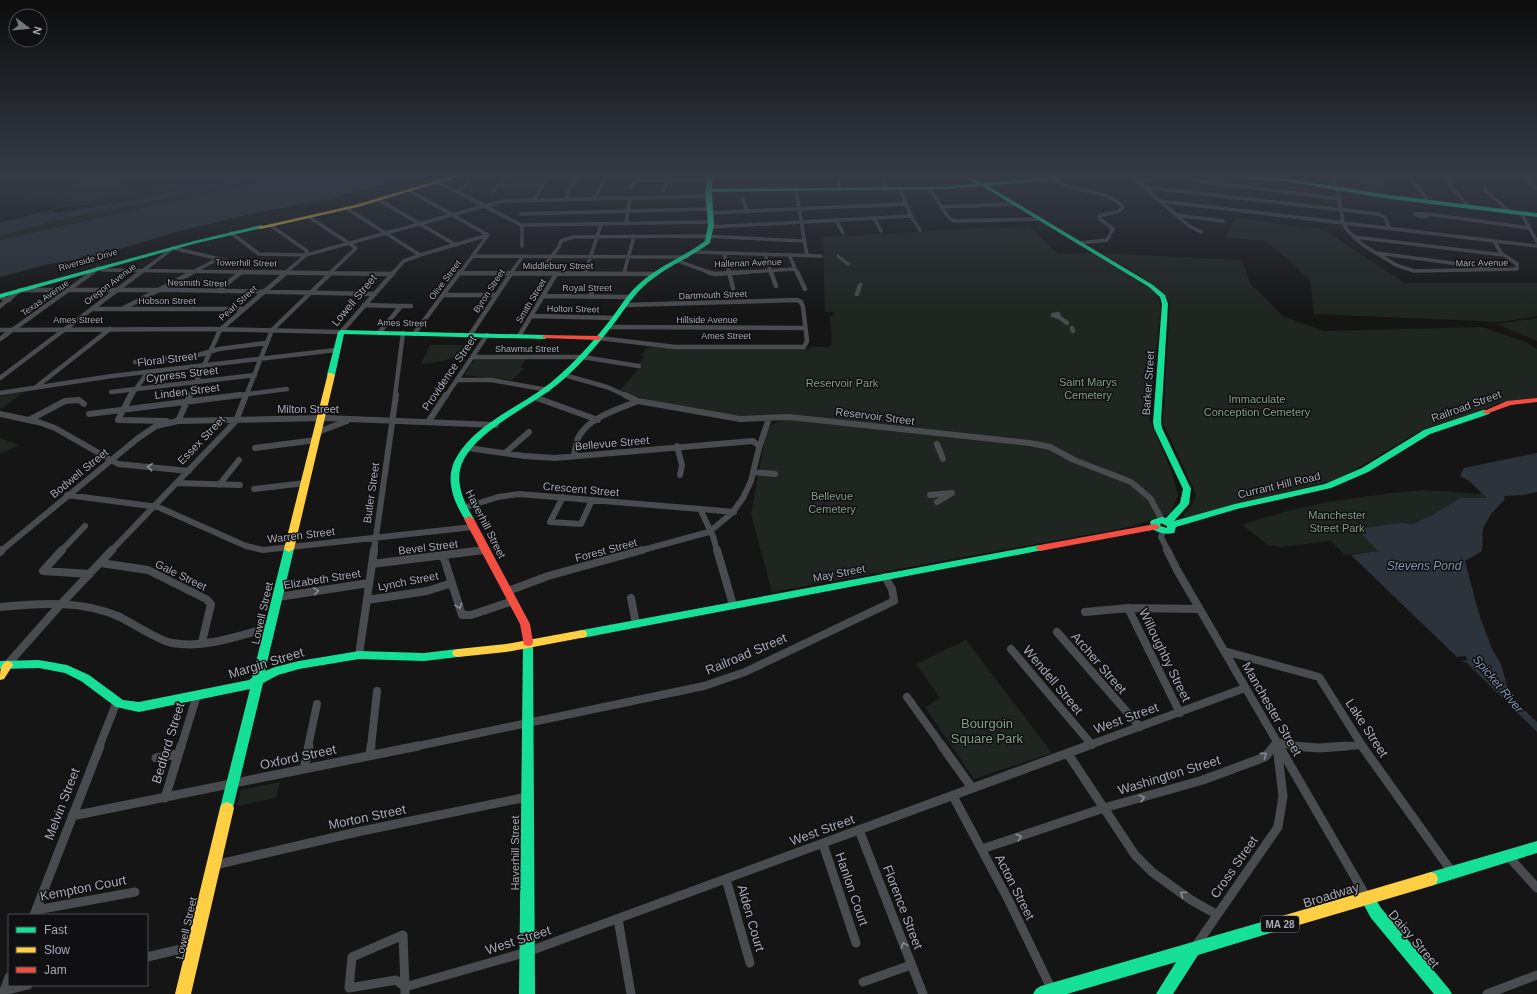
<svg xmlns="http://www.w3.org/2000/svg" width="1537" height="994" viewBox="0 0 1537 994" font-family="Helvetica,sans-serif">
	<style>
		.green { fill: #1f2520 }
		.water { fill: #2d333a }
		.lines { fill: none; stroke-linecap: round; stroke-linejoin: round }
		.stream { stroke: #2d333a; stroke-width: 1 }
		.street-far4 { stroke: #4a4b4e; stroke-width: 3.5 }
		.street-far3 { stroke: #4a4b4e; stroke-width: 4.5 }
		.street-far2 { stroke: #4a4b4e; stroke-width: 6 }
		.street-far1 { stroke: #4a4b4e; stroke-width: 8 }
		.street { stroke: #4a4b4e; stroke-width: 9 }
		.fast { fill: #16e098; fill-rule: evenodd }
		.slow { fill: #ffcf43; fill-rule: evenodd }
		.jam { fill: #f24e42; fill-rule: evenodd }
		.oneway { stroke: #8b8e96 }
		.labels { text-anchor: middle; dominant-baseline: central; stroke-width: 3; stroke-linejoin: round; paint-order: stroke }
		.far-street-label { font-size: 9px; fill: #a7aab5; stroke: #100f11 }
		.shield { fill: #100f11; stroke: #7a7c84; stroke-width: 1 }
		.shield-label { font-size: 10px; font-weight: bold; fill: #a7aab5 }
		.street-label { font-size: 11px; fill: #a7aab5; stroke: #100f11 }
		.park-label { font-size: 11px; fill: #7f9f85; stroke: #100f11 }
		.water-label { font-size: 12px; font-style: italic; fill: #8094ae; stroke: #100f11 }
		.near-street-label { font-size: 13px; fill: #a7aab5; stroke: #100f11 }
		.near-park-label { font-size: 13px; fill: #7f9f85; stroke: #100f11 }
	</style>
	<rect width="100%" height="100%" fill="#151515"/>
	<path class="green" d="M 92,175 L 119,175 L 123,184 L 134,190 L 208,181 L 206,184 L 97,205 L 53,208 L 63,202 L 38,201 L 21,198 C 35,189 48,183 63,195 L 70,192 L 70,188 L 80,181 L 80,176 Z
		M 1349,177 L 1384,179 L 1387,195 L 1370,193 L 1369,188 L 1354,186 Z
		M 215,185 L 238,186 L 0,240 L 0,224 Z
		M 1236,217 L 1324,230 L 1405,283 L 1537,283 L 1537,316 L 1501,322 L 1314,314 L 1310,279 L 1265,241 L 1225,238 Z
		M 1029,226 L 1058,254 L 1093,253 L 1153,290 L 1159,297 L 1161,307 L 1149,418 L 1172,473 L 1178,495 L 1171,513 L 1130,527 L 772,592 L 751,514 L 767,428 C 784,414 814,420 835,420 C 763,418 688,418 620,390 L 642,365 L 638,364 L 645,356 L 641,355 L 648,347 L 810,349 L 810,347 L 829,347 L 832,343 L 830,316 L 834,315 L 833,312 L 825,312 L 823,237 Z
		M 1100,253 L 1242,260 L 1250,283 L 1283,316 L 1323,331 L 1483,327 L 1526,342 L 1537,349 L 1537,398 L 1520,399 L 1499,403 L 1463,419 L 1440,425 L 1415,434 L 1339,479 L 1186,517 L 1183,516 L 1192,505 L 1196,494 L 1163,423 L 1170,304 C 1160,282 1120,265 1100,253 Z
		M 1537,318 L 1537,341 L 1496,324 Z
		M 430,345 L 469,345 C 458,359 439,363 421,364 Z
		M 476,358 L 526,359 L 520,368 L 525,368 L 512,380 L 464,375 Z
		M 24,392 L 1,409 L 0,409 L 0,396 Z
		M 0,438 L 19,445 L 0,454 Z
		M 1422,490 L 1483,494 L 1487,498 L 1460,498 L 1432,515 L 1413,524 L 1400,523 L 1358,530 L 1379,551 L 1345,555 L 1331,541 L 1281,547 L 1268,545 L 1242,525 C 1300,504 1361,496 1422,490 Z
		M 966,640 L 1052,753 L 974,779 L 925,707 L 940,698 L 916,664 Z
		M 280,782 L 276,798 L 237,806 L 241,790 Z"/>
	<path class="water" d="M 265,175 L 277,175 L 49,222 L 0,236 L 0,223 L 52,210 L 58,213 Z
		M 288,175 L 419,175 L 328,199 L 238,217 L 180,231 L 96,256 L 45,265 L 0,277 L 0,240 Z
		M 75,192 C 86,194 99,191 108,196 L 94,200 L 72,202 L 71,197 L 65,195 Z
		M 1537,453 L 1537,492 L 1523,495 L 1504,496 L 1505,499 L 1491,514 L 1483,528 L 1482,551 L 1465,561 L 1479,614 L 1492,649 L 1501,664 L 1510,696 L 1537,722 L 1537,732 L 1467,663 L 1461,661 L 1468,660 L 1465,656 L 1457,657 L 1351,555 L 1378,551 L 1357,529 L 1400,523 L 1413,524 L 1432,515 L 1460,498 L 1487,498 L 1469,481 L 1460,476 L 1464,468 Z"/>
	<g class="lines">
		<path class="stream" d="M 75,192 L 76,187 L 91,175
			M 52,210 L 72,202"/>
		<path class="street-far4" d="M 30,175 L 53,177 L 70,175
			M 838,175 L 840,189
			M 880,175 L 886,189
			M 1008,175 L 1017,182
			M 1130,175 L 1189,226 L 1201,232
			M 1291,175 L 1294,181
			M 1331,175 L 1337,188 L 1343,223 L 1347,230 L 1363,245 L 1396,265 L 1414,271 L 1517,269 L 1517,264 L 1501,253 L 1494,241
			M 1408,175 L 1429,202
			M 1441,175 L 1470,208
			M 1520,175 L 1537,189
			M 881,176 L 960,175
			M 1051,178 C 1075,195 1101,186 1123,207 L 1119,211 L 1099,216 L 1099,218 L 1113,229 L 1107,240 L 1079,243
			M 635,180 L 709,181
			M 438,182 L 519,224 L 522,227 L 522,246
			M 1138,182 L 1175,178 L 1340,199
			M 499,185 L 542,185
			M 1144,187 L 1378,214 L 1385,217 L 1389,228
			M 631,188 L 637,175
			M 929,188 L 949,218 L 954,221 L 1039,219
			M 900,189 L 911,216 L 920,230
			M 796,190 L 807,256
			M 1485,190 L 1511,213
			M 410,191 L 488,235
			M 664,191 L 667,180
			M 458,192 L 475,175
			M 492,192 L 508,175
			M 594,199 L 607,175
			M 743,199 L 747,212
			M 379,200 L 456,245
			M 534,200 L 549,175
			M 565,200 L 570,188 L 580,175
			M 1160,201 L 1537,246
			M 941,207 L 1014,204
			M 346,208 L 420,255 L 404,261 L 393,273
			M 710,213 L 906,204
			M 521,214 L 709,209
			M 1415,214 L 1427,214 L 1427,216 L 1422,217 Z
			M 1427,214 L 1529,228
			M 1522,214 L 1537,242
			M 1176,215 L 1223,221
			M 309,217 L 356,248 L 330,273
			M 874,218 L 881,231
			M 836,220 L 843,233
			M 626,224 L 630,198
			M 270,225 L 307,251 L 306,255 L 285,273
			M 521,225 L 710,222
			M 710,227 L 911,216
			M 231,233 L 259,254 L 306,255 L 503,201 L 708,196
			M 1354,237 L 1503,255
			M 695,252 L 821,256
			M 724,253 L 729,273
			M 1377,253 L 1489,268
			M 765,254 L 771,273
			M 420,255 L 488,235
			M 789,255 L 797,273
			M 473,256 L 687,257
			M 838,256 L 848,264
			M 678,261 L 711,273
			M 91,273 L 98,268 L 103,270 L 314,273
			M 140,273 L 173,248 L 232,262
			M 191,273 L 216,260
			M 240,273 L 242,271
			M 460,273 L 488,235
			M 511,273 L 522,257
			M 539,273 L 559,247 L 561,241 L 573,237 L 702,236 L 804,241
			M 585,273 L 601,225
			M 624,273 L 634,236
			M 732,273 L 795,269"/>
		<path class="street-far3" d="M 241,272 L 393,274
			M 708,272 L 714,274 L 748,272
			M 729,272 L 733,288
			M 771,272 L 776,286
			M 797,272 L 805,289
			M 460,273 L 656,274
			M 538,274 L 540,272
			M 585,274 L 586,272
			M 624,274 L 625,272
			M 218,291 L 241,272
			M 857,294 L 860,285
			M 443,295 L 495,295
			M 543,296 L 631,297
			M 0,297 L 9,300
			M 590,297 L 594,286
			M 364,305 L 401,306 L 379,333
			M 0,306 L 20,290 L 177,290 L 375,294
			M 401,306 L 411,306
			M 124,308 L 193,272
			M 92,309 L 242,309
			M 1058,314 L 1059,317 L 1053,315 Z
			M 532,316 L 615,318
			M 1059,317 L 1067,323
			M 608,327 L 805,328
			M 1072,328 L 1073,331
			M 0,330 L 209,329 L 341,332 L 394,272
			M 414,334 L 460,272
			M 470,335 L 512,272
			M 519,336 L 556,274
			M 599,338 L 675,347 L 804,347 L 807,341 L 803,307 L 801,302 L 797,300 L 625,305
			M 0,339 L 93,272
			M 472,357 L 582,357 L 639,366
			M 135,362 L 198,355 L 219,349 L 266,343
			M 564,375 L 607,387 L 627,396
			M 0,378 L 141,272
			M 457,380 L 491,380 L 548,390
			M 36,387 L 110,329
			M 111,392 L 255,375
			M 0,393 L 112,376 L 336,350
			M 131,396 L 148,372
			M 190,396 L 220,330 L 287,272
			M 232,396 L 287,389
			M 246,396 L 272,330 L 332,272
			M 395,396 L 403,333
			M 446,396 L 487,335"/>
		<path class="street-far2" d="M 131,395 L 118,420 L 167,421
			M 625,395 L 638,401 L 740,419 L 789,417 L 1030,443 L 1050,447 L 1074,460 L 1131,482 L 1150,498 L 1162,520
			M 537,398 L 598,420
			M 0,414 L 38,422 L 55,428 L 118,464 L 189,471
			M 89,414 L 240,395
			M 29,420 L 65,401 L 79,400 L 84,404
			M 176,421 L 326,418 L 496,425
			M 428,422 L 446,395
			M 318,432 L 347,421
			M 937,444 L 943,459
			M 677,446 L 682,465 L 680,475
			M 255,448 L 316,440
			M 468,448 L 524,456 L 555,458 L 753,441 L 758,445
			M 505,453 L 529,432
			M 574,456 C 575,450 576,444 578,438 C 588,417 619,409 638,401
			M 753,472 L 775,474
			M 177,483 L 240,485
			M 219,485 L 239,460
			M 254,489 L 305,483
			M 67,495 L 158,507 L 246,546 L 263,550 L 473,527
			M 930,495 L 952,493 L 937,502
			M 563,497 L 550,522 L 581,524 L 592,500
			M 463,508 L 498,497 L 519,494 L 700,509 L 713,536 L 717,551
			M 700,509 L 734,512
			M 1163,531 L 1161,537 L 1168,551
			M 1,551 L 137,439 L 156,426 L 178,421 L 190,395
			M 61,551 L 85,526
			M 111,551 L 236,421 L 246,395
			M 374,551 L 396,395
			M 476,551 L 486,550
			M 639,551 L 709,532 L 732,513 L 743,498 L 751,481 L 759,448 L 769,418"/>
		<path class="street-far1" d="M 62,550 L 43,571 L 90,574
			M 717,550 L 733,605
			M 1167,550 L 1177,570 L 1280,747
			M 0,552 L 2,550
			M 443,555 L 462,615 L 471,615 L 513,601
			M 101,563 L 148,570 L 206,599 L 211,604 L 202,642
			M 372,564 L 484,550
			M 508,591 L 548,576 L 642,550
			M 278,597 L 369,583
			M 631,598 L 636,624
			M 367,600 L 427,591 L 452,583
			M 0,607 C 41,603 82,600 120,617 C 134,624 159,641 172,643 C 205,649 240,635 271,627
			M 1128,608 L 1180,713
			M 1085,612 L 1128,608 L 1199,609
			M 1057,632 L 1140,727
			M 1011,649 L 1092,745
			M 1224,651 L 1319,677 L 1363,747
			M 359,655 L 374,550
			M 7,665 L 60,605 L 112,550
			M 907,697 L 943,747
			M 1277,742 L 1300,747
			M 99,747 L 116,704
			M 181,747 L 197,695
			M 308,747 L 317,704
			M 371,747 L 377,691
			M 413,747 L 704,686 L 745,672 L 894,601 L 892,589 L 885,577
			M 1084,747 L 1245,688
			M 1273,747 L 1277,742
			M 1335,747 L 1361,745"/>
		<path class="street" d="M 942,746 L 972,788
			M 1279,746 L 1367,898
			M 1293,746 L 1319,748 L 1347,746
			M 1362,746 L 1452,872
			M 1068,754 L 1135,855 L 1152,872 L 1191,900 L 1216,914
			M 370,755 L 371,746
			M 156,758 L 178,754
			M 304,769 L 309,746
			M 953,796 L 1009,901 L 1052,990
			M 165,798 L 181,746
			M 72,816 L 418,746
			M 859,830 L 923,994
			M 823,844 L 856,943
			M 982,849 L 1104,808 L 1203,780 L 1265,757 L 1274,746
			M 1508,856 L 1537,888
			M 215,865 L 357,832 L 527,797
			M 726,879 L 750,963
			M 36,910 L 135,892
			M 34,915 L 100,746
			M 618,919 L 631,994
			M 403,935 L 405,987 L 396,980 L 349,988 L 352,957 Z
			M 1197,944 L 1278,827 L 1283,796 L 1277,746
			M 147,957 L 194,946
			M 863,982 L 911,965
			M 405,987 L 527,952 L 1087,746
			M 405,987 L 405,994
			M 4,991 L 9,977
			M 0,992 L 28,985
			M 1487,994 L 1537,975"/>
		<path class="fast" d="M 709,175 L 713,175 L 712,189 L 944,187 L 977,184 L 957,175 C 967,175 976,183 986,183 C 1022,182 1057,175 1093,175 L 1091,176 L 988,186 L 1153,285 L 1165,295 L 1168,304 L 1161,422 L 1162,428 L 1191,489 L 1189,504 L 1174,521 L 1235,504 L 1325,484 L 1362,468 L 1424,430 L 1483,410 L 1486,410 L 1490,412 L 1489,414 L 1430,434 L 1368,472 L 1331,488 L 1237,509 L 1176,527 L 1174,533 C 1166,535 1159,533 1152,529 L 1150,522 L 1152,520 L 1162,517 L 1166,518 L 1180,503 L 1183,489 L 1154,428 L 1153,422 L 1162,304 L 1160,297 L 1149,287 L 982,186 L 944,189 L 712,192 L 714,225 L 710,243 C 688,259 661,269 642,288 C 630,299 622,314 612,326 C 596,347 578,367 558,384 C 531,406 481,428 464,459 C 453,479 463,501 474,519 L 469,522 L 466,521 C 454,503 444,479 456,458 C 477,421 524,406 555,379 C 574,363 591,344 607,324 C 618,311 626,295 639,284 C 658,266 684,257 705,241 L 708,225 L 705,191 ZM 1161,523 L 1167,526 L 1167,528 L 1160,526 Z
			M 1220,175 L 1261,178 L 1251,175 L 1262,175 L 1390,195 L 1537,213 L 1537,217 L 1390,199 L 1284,181 L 1254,180 Z
			M 261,225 L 263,226 L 263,228 L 197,243 L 0,298 L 0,294 L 194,241 Z
			M 341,330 L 545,335 L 548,337 L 545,339 L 344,334 L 335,375 L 331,377 L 327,375 L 338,332 Z
			M 1040,545 L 1043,546 L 1045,548 L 1043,550 L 582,638 L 578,637 L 577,634 L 578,631 L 582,630 Z
			M 289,546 L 294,549 L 265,671 L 275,667 L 299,661 L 359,651 L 424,653 L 458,649 L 462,650 L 464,653 L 462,656 L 458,657 L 424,661 L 359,659 L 299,669 L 278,675 L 263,683 L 232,812 L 227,814 L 222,812 L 220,808 L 250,689 L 139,712 L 116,707 L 81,681 L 65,673 L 39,668 L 0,669 L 0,661 L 39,660 L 67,665 L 89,675 L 123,700 L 139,702 L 249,680 L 252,678 L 284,549 Z
			M 528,638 L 532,639 L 533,642 L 535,994 L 519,994 L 523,642 L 524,639 Z
			M 1537,841 L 1537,853 L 1431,886 L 1426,884 L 1424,879 L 1426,874 L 1431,872 Z
			M 1367,891 L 1372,893 L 1381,908 L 1449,989 L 1452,994 L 1434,994 L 1371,918 L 1360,898 L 1362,893 Z
			M 1282,916 L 1287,918 L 1289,923 L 1287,928 L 1198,955 L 1173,994 L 1156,994 L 1176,962 L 1067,994 L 1033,994 L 1036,989 L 1041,986 Z"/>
		<path class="slow" d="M 457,175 L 464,175 L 358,207 L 261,229 L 258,227 L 355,205 Z
			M 328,373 L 331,373 L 335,375 L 294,549 L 289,552 L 284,549 Z
			M 582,630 L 586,631 L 587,634 L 586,637 L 506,652 L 458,657 L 454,656 L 452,653 L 454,650 L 458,649 L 506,644 Z
			M 7,661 L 11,662 L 13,665 L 4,679 L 0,680 C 0,672 0,664 7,661 Z
			M 227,802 L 232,804 L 234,808 L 191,994 L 175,994 L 220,808 L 222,804 Z
			M 1431,872 L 1436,874 L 1438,879 L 1436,884 L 1431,886 L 1282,930 L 1277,928 L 1275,923 L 1277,918 L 1282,916 Z"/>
		<path class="jam" d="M 545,335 L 599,336 L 602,338 L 599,340 L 543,338 L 543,336 Z
			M 1537,398 L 1537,402 L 1511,405 L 1486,414 L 1482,412 L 1507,401 Z
			M 469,516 L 474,519 L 530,624 L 533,642 L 532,645 L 528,646 L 524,645 L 520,624 L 464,519 Z
			M 1155,524 L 1158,525 L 1160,527 L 1158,529 L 1040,551 L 1035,548 L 1040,545 Z"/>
	</g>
	<defs><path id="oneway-chevron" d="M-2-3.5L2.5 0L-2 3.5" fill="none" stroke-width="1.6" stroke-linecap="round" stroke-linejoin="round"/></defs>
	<g class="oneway">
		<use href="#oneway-chevron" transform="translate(150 467) rotate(-174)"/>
		<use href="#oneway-chevron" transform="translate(316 591) rotate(-9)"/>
		<use href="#oneway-chevron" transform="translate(459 606) rotate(72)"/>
		<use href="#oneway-chevron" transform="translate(1264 755) rotate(-36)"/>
		<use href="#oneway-chevron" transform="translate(1142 798) rotate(-16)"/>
		<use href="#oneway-chevron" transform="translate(1019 837) rotate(-19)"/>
		<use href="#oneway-chevron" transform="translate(1183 894) rotate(-145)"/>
		<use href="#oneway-chevron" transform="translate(904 945) rotate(-111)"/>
	</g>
	<linearGradient id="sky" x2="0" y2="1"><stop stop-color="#0c0c0c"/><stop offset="0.56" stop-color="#353b46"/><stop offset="1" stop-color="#353b46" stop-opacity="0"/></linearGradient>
	<rect width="1537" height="314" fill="url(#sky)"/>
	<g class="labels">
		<g class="far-street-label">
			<text transform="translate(88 260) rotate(-16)">Riverside Drive</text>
			<text transform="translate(246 263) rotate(1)">Towerhill Street</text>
			<text transform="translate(748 263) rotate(-2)">Hallenan Avenue</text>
			<text transform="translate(1482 263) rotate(-1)">Marc Avenue</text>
			<text x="558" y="266">Middlebury Street</text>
			<text transform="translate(445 280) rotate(-53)">Olive Street</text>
			<text transform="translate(197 283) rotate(1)">Nesmith Street</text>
			<text transform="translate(110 284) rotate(-37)">Oregon Avenue</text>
			<text x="587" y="288">Royal Street</text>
			<text transform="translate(489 291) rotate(-57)">Byron Street</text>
			<text transform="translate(713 295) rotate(-2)">Dartmouth Street</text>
			<text transform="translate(45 298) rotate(-35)">Texas Avenue</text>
			<text x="167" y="301">Hobson Street</text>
			<text transform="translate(531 301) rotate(-59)">Smith Street</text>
			<text transform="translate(238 303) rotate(-42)">Pearl Street</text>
			<text transform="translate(573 309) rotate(1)">Holton Street</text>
			<text x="78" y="320">Ames Street</text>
			<text x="707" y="320">Hillside Avenue</text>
			<text transform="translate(402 323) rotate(1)">Ames Street</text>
			<text x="726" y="336">Ames Street</text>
			<text x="527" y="349">Shawmut Street</text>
		</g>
		<rect class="shield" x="1261" y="916" width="38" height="16" rx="3"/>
		<g class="shield-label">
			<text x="1280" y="924">MA 28</text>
		</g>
		<g class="street-label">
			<text transform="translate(354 300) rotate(-50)">Lowell Street</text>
			<text transform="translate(167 359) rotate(-7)">Floral Street</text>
			<text transform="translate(449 373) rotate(-56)">Providence Street</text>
			<text transform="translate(182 374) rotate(-7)">Cypress Street</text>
			<text transform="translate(1148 383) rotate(-86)">Barker Street</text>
			<text transform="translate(187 391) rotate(-7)">Linden Street</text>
			<text transform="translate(1466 406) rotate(-20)">Railroad Street</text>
			<text x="308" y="409">Milton Street</text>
			<text transform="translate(875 416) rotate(7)">Reservoir Street</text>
			<text transform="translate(201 440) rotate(-46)">Essex Street</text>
			<text transform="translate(612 443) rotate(-5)">Bellevue Street</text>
			<text transform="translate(79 473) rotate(-39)">Bodwell Street</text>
			<text transform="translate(1279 485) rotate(-13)">Currant Hill Road</text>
			<text transform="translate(581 489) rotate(5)">Crescent Street</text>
			<text transform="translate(371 493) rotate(-82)">Butler Street</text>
			<text transform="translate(486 524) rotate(63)">Haverhill Street</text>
			<text transform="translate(301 535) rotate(-7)">Warren Street</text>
			<text transform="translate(428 547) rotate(-7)">Bevel Street</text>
			<text transform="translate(606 550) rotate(-15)">Forest Street</text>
			<text transform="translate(839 573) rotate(-11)">May Street</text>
			<text transform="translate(181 575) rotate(26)">Gale Street</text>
			<text transform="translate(322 579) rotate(-9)">Elizabeth Street</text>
			<text transform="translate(408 581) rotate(-11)">Lynch Street</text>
			<text transform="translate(262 613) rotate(-77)">Lowell Street</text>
			<text transform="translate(515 853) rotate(-90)">Haverhill Street</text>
			<text transform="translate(186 928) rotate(-77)">Lowell Street</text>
		</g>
		<g class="park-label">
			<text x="1088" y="382">Saint Marys<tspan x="1088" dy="13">Cemetery</tspan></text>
			<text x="842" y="383">Reservoir Park</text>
			<text x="1257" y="399">Immaculate<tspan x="1257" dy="13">Conception Cemetery</tspan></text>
			<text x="832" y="496">Bellevue<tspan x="832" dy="13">Cemetery</tspan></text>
			<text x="1337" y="515">Manchester<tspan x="1337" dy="13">Street Park</tspan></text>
		</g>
		<g class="water-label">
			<text x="1424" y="566">Stevens Pond</text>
			<text transform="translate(1498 684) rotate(50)">Spicket River</text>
		</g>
		<g class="near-street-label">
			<text transform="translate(746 654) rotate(-23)">Railroad Street</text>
			<text transform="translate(1165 655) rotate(64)">Willoughby Street</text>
			<text transform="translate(266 663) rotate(-17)">Margin Street</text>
			<text transform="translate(1099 663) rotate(49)">Archer Street</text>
			<text transform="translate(1053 680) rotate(50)">Wendell Street</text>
			<text transform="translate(1272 709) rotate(60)">Manchester Street</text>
			<text transform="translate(1126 718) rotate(-20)">West Street</text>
			<text transform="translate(1367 728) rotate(57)">Lake Street</text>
			<text transform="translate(168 743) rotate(-73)">Bedford Street</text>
			<text transform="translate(298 757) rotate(-12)">Oxford Street</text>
			<text transform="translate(1169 775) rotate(-17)">Washington Street</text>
			<text transform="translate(62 804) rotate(-69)">Melvin Street</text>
			<text transform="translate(367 817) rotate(-12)">Morton Street</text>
			<text transform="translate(822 830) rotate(-20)">West Street</text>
			<text transform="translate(1234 867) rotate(-55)">Cross Street</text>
			<text transform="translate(1015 887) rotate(63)">Acton Street</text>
			<text transform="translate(83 888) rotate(-11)">Kempton Court</text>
			<text transform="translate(852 889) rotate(71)">Hanlon Court</text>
			<text transform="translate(1331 895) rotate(-17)">Broadway</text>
			<text transform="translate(903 907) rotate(69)">Florence Street</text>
			<text transform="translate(751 918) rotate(74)">Alden Court</text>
			<text transform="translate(1414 939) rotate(50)">Daisy Street</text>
			<text transform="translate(518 940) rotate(-18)">West Street</text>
		</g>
		<g class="near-park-label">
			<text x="987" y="723">Bourgoin<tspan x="987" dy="15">Square Park</tspan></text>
		</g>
	</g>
	<rect x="8" y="914" width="140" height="72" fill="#100f11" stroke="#4c4d53"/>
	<rect x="16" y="927" width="20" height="6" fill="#16e098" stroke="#4c4d53"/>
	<text x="44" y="934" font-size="12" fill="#a7aab5">Fast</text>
	<rect x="16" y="947" width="20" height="6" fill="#ffcf43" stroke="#4c4d53"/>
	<text x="44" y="954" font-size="12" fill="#a7aab5">Slow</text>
	<rect x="16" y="967" width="20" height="6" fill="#f24e42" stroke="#4c4d53"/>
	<text x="44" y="974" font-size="12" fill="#a7aab5">Jam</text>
	<g transform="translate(28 28) rotate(106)"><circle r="19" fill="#100f11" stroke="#4c4d53"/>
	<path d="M0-3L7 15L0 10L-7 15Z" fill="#74767d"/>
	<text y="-6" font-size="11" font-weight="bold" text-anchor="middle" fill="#a7aab5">N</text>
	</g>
</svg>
